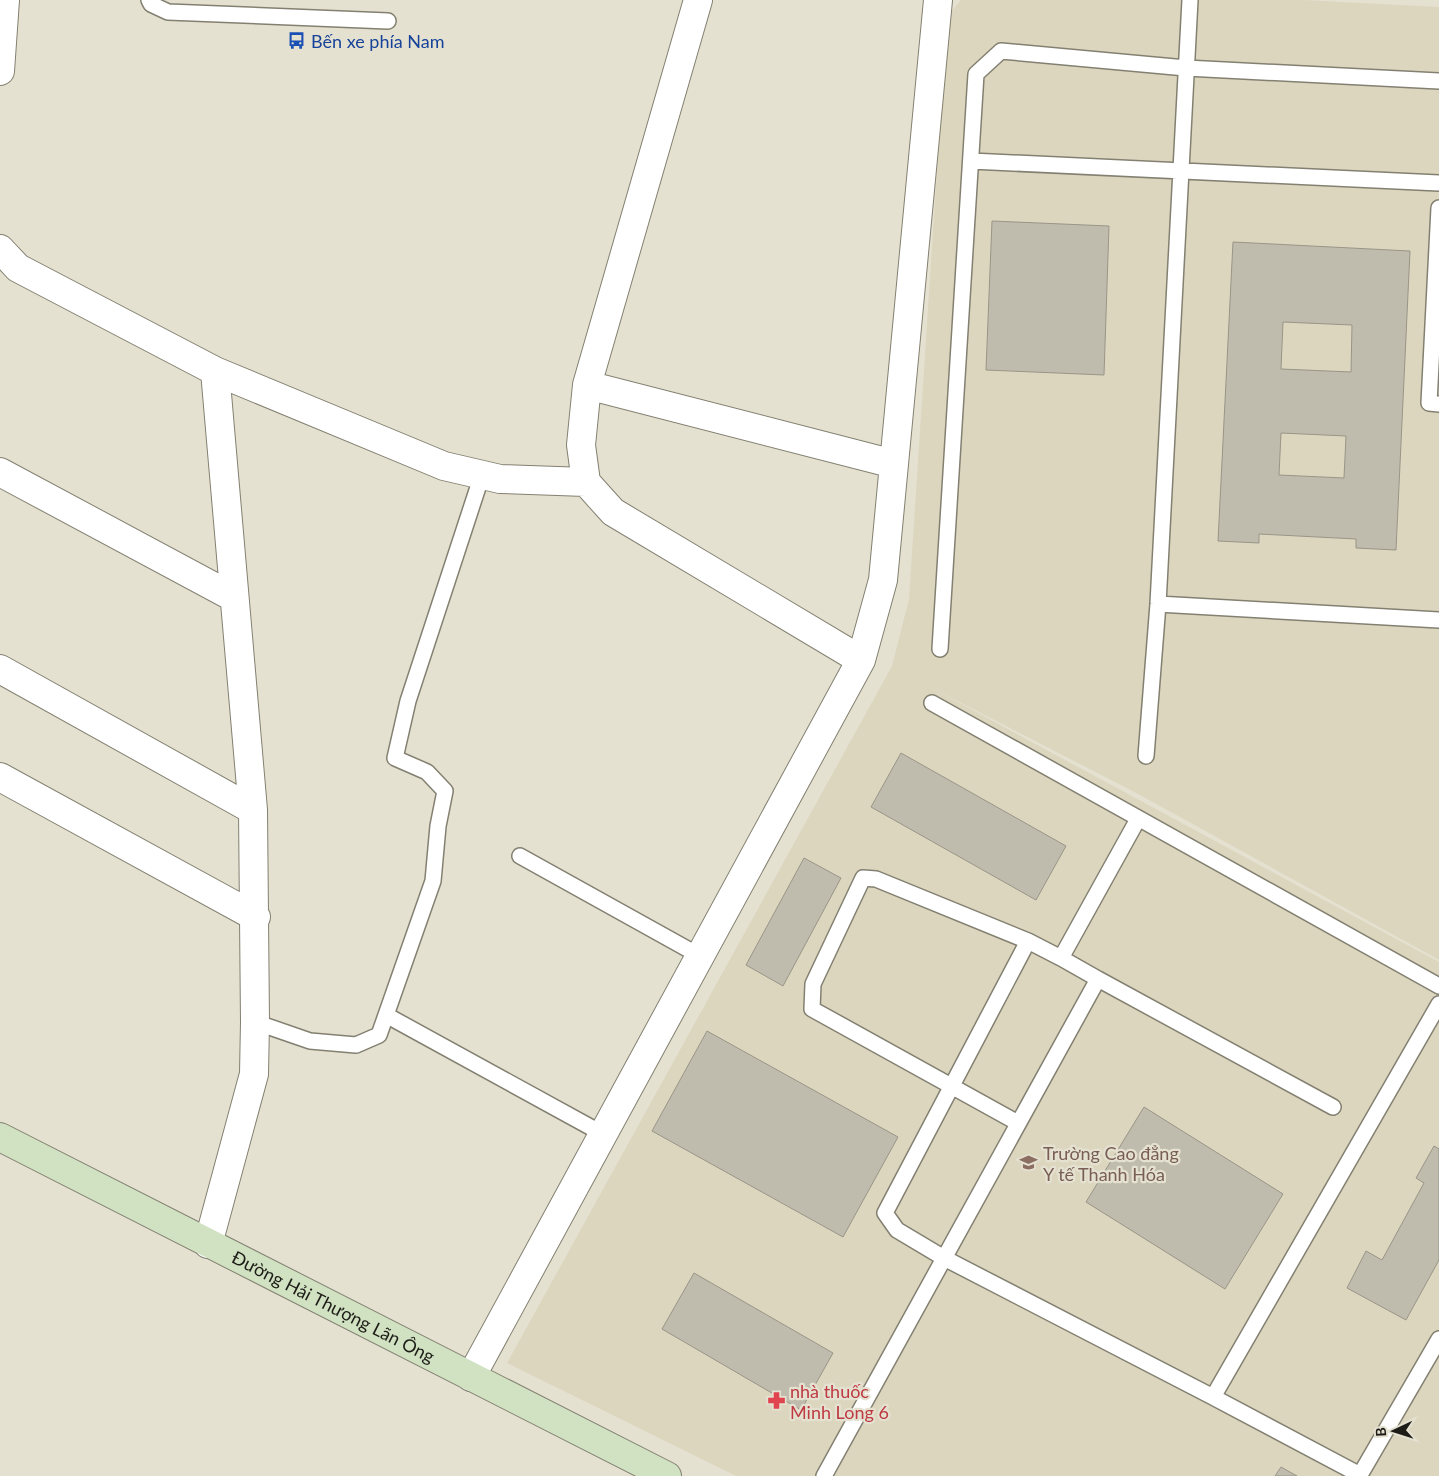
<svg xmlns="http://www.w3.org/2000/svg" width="1439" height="1476" viewBox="0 0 1439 1476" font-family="Lato,sans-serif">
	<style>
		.built { fill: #dcd6bf }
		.building { fill: #c0bcad; stroke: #999587; fill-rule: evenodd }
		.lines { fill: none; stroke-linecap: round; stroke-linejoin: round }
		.lane-casing { stroke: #838071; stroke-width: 18 }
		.street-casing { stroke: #838071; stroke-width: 30 }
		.secondary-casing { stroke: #838071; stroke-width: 30 }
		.lane { stroke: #fff; stroke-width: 15 }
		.street { stroke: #fff; stroke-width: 28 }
		.secondary { stroke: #d0e2c2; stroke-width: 28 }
		.labels { text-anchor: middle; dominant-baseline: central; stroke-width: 4.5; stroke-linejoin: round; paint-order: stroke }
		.transit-label { font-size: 18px; fill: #164399; stroke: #e5e1d1; text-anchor: start }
		.education-label { font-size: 18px; fill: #785e54; stroke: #e5e1d1; text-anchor: start }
		.street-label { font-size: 18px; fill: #1e1c17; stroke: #e5e1d1 }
		.health-label { font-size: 18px; fill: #be3a42; stroke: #e5e1d1; text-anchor: start }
	</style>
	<rect width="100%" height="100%" fill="#e5e1d1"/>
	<path class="built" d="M 961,0 L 1304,0 L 1439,7 L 1439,960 L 1140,795 L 932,688 L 1439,962 L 1439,1476 L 736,1476 L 507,1363 L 892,666 L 909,599 L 947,17 Z"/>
	<path class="building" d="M 992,221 L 1109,226 L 1104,375 L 986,370 Z
		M 1233,242 L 1410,251 L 1396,550 L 1356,548 L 1356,539 L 1259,534 L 1259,543 L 1218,541 ZM 1283,322 L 1352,325 L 1351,372 L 1281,369 ZM 1281,433 L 1346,436 L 1344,478 L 1279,475 Z
		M 901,753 L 1066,846 L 1036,900 L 871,807 Z
		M 804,858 L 841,878 L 783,986 L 746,965 Z
		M 707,1031 L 898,1137 L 843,1237 L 652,1131 Z
		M 1144,1107 L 1283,1194 L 1225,1289 L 1086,1202 Z
		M 1434,1146 L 1439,1149 L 1439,1260 L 1406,1320 L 1347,1288 L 1366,1251 L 1382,1260 L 1424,1183 L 1416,1178 Z
		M 694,1273 L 833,1353 L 801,1410 L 662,1329 Z
		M 1281,1467 L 1297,1476 L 1275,1476 Z"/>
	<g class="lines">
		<defs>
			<path id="lane" d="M 149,0 L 151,4 L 168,12 L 388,21
				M 971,161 L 1439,183
				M 1439,208 L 1429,403 L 1439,404
				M 1158,604 L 1439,620
				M 940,649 L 976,74 L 1001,51 L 1186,68 L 1439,81
				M 932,703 L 1439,986
				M 1146,756 L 1158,604 L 1190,0
				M 520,856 L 700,956
				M 1061,958 L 1028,941 L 885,1213 L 897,1230 L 944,1258 L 1213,1397 L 1439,1004
				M 1098,979 L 1333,1107
				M 386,1015 L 603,1134
				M 255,1022 L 310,1041 L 356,1045 L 379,1035 L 433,881 L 438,826 L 445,791 L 427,772 L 395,758 L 408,701 L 482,475
				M 1018,1123 L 812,1009 L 813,984 L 863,878 L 876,879 L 1028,941
				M 1213,1397 L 1360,1475 L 1439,1339
				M 824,1476 L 1098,979 L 1061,958 L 1138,819"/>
			<path id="street" d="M 698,0 L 587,385 L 581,445 L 586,482 L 613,512 L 861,660
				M 0,71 L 5,0
				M 0,249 L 18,268 L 215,371 L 444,466 L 500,479 L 586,482
				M 587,385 L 894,464
				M 0,472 L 233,597
				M 0,669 L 253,810
				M 0,777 L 256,917
				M 208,1244 L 254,1074 L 255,1022 L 253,810 L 215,371
				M 471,1377 L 861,660 L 883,580 L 938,0"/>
			<g id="secondary">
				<path id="s1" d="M 0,1137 L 667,1476"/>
			</g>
		</defs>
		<use href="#lane" class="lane-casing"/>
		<use href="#street" class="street-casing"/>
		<use href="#secondary" class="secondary-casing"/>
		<use href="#lane" class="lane"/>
		<use href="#street" class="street"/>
		<use href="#secondary" class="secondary"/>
	</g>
	<defs>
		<symbol id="bus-bare" viewBox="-9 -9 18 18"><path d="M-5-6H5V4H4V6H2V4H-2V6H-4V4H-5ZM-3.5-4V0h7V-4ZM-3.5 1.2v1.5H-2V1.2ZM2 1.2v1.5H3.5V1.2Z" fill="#1a4fb4" stroke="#e5e1d1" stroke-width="2.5" paint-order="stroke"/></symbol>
		<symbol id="university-bare" viewBox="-9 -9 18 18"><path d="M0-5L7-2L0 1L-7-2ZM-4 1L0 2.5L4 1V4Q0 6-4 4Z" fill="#8d6e63" stroke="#e5e1d1" stroke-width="2.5" paint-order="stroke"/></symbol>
		<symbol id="pharmacy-bare" viewBox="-9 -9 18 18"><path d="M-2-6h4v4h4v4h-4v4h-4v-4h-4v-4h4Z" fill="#e0444e" stroke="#e5e1d1" stroke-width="2.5" paint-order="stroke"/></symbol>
	</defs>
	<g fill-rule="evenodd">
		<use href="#bus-bare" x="284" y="28" width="25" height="25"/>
		<use href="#university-bare" x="1016" y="1150" width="25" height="25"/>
		<use href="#pharmacy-bare" x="764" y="1388" width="25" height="25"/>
	</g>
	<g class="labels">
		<g class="transit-label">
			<text x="311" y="41">Bến xe phía Nam</text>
		</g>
		<g class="education-label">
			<text x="1043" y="1153">Trường Cao đẳng<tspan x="1043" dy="21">Y tế Thanh Hóa</tspan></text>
		</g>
		<g class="street-label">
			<text stroke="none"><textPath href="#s1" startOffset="374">Đường Hải Thượng Lãn Ông</textPath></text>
		</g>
		<g class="health-label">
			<text x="790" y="1391">nhà thuốc<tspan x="790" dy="21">Minh Long 6</tspan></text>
		</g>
	</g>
	<g transform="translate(1394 1431) rotate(266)" stroke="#e5e1d1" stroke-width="4" paint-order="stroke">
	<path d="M0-4L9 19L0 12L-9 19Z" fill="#1e1c17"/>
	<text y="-8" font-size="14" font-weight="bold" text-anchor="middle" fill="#1e1c17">B</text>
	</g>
</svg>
